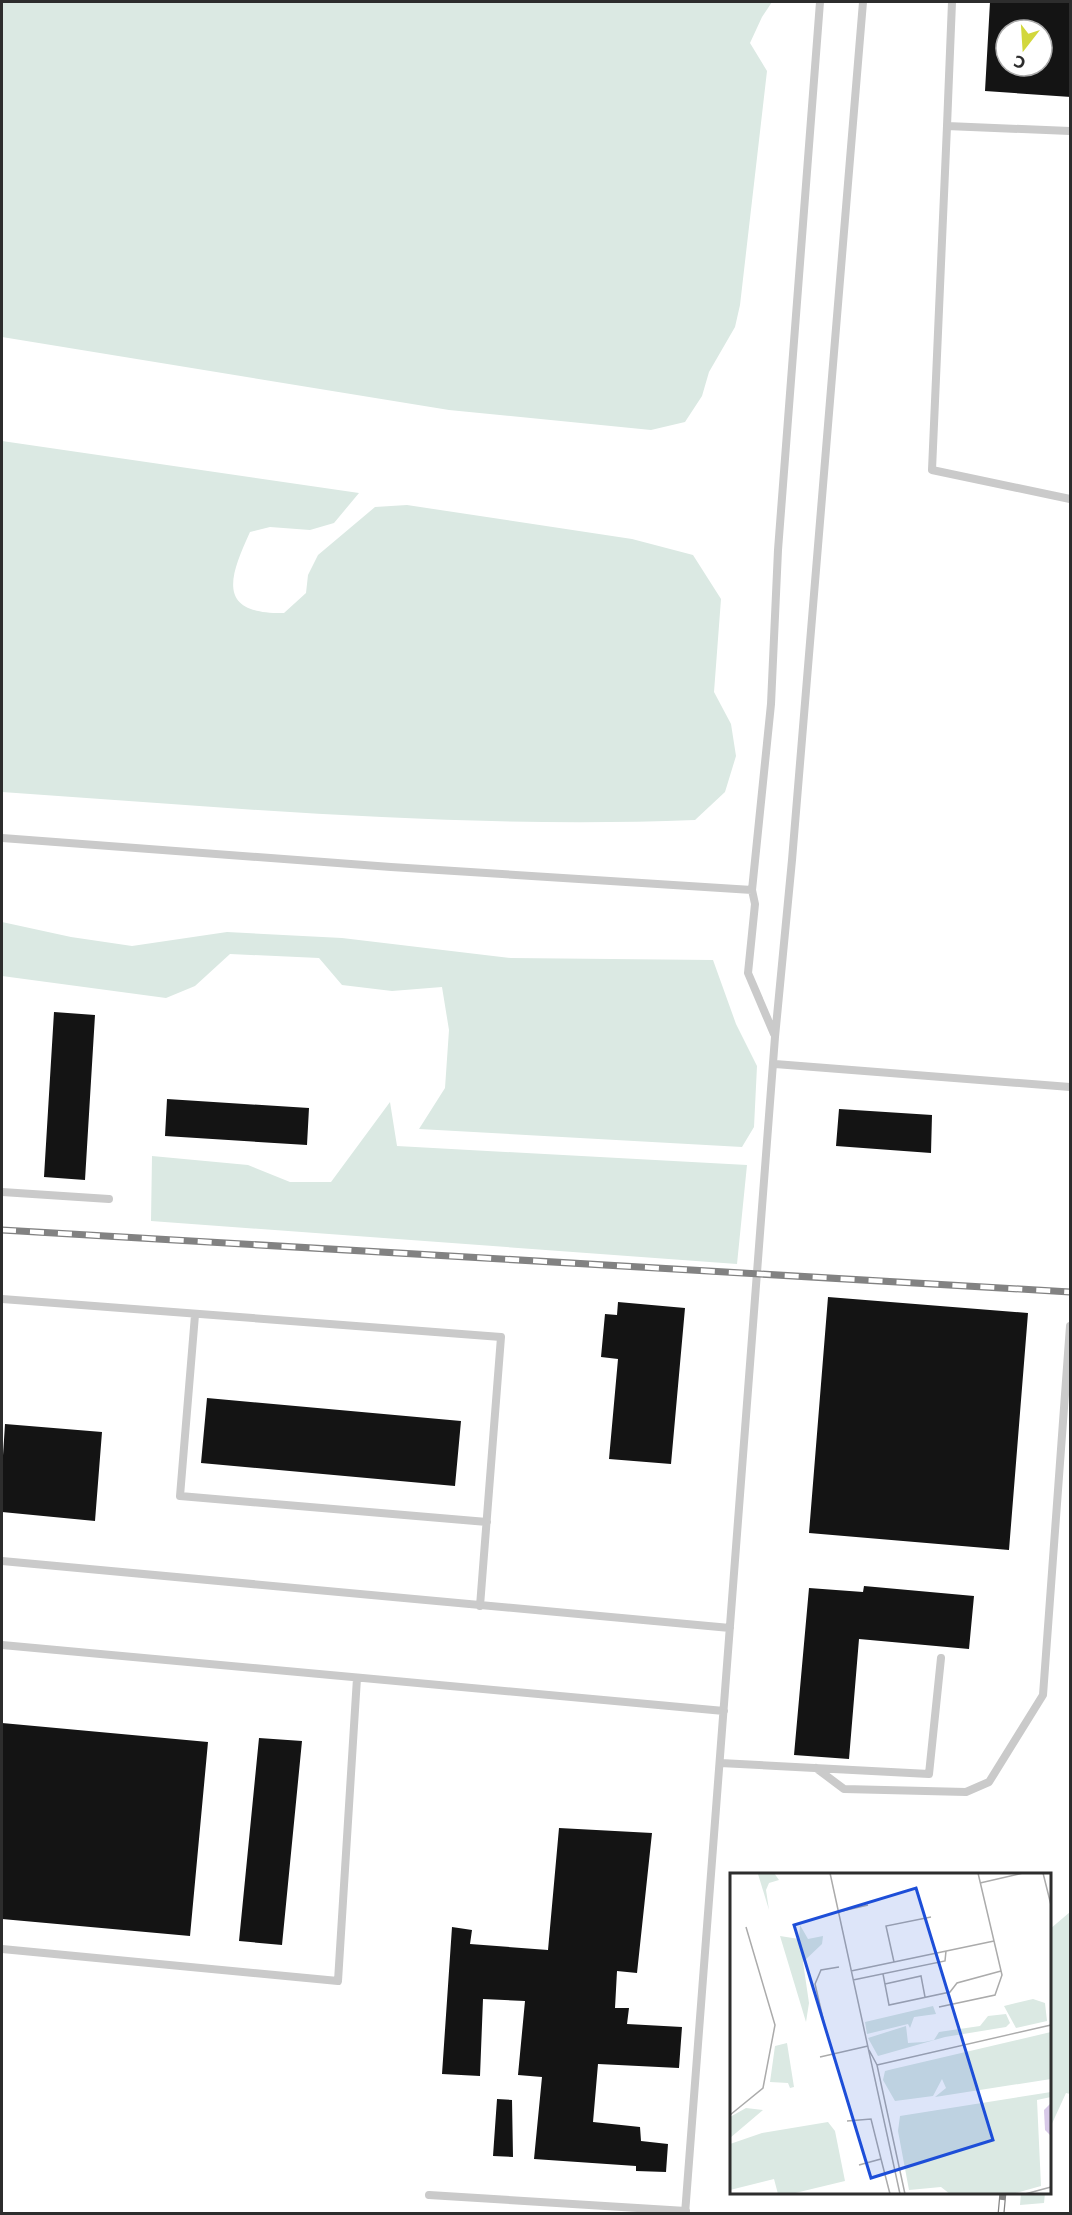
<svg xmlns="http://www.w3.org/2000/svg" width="1072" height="2215" viewBox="0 0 1072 2215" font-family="Commissioner,sans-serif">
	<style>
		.green { fill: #dbe9e3 }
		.building { fill: #141414; fill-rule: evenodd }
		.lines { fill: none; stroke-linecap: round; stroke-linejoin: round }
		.lane { stroke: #cacaca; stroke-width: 8 }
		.rail-casing { stroke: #828282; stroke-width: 7 }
		.rail { stroke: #fff; stroke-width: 4.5; stroke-dasharray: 14; stroke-linecap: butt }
		.inset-road { fill: none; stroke: #ababab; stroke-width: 1.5 }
		.view { fill: #1d4ed8; fill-opacity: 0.15; stroke: #1d4ed8; stroke-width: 3 }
		.inset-edge { fill: none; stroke: #2d2d2d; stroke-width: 3 }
	</style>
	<rect width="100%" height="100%" fill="#fff"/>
	<path class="green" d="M 2,2 L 772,2 L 762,17 L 750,43 L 767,71 L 740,305 L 735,327 L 709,372 L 702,396 L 685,422 L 651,430 L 449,410 L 2,337 Z
		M 2,441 L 359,493 L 334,523 L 310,530 L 270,527 L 250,532 C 229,578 216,614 284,613 L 306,593 L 308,575 L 318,555 L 375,507 L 407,505 L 632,539 L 693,555 L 721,599 L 714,692 L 731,724 L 736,756 L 725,792 L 695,820 C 464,829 232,808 2,792 Z
		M 2,922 L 71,937 L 132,946 L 227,932 L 342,938 L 511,958 L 713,960 L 736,1024 L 757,1066 L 754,1127 L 742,1147 L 419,1129 L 445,1088 L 449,1030 L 442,987 L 392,991 L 342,985 L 319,958 L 230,954 L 195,986 L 166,998 L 2,976 Z
		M 390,1102 L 397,1146 L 747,1165 L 737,1264 L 151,1221 L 152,1156 L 248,1165 L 290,1182 L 331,1182 Z
		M 1070,1912 L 1070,2094 L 1066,2093 L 1050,2128 L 1050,1929 Z
		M 1021,2193 L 1045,2193 L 1044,2203 L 1020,2205 Z"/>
	<path class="building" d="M 990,2 L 1071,2 L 1071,97 L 985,91 ZM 1006,30 L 1042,30 L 1042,66 L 1006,66 Z
		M 54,1012 L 95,1015 L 85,1180 L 44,1177 Z
		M 167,1099 L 309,1108 L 307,1145 L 165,1136 Z
		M 839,1109 L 932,1115 L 931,1153 L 836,1146 Z
		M 828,1297 L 1028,1313 L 1009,1550 L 809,1533 Z
		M 618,1302 L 685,1308 L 671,1464 L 609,1459 L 618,1359 L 601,1357 L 605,1314 L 617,1315 Z
		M 207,1398 L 461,1421 L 455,1486 L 201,1463 Z
		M 5,1424 L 102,1432 L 95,1521 L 2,1512 L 2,1471 Z
		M 864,1586 L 974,1596 L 969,1649 L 859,1639 L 849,1759 L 794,1755 L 809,1588 L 863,1592 Z
		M 2,1723 L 208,1742 L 190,1936 L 2,1919 Z
		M 259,1738 L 302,1741 L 282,1945 L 239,1941 Z
		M 559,1828 L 652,1833 L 637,1973 L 617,1971 L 615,2008 L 629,2008 L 627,2024 L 682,2027 L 679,2068 L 598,2064 L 593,2122 L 640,2127 L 641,2141 L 668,2144 L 666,2172 L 636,2171 L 636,2166 L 534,2159 L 542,2077 L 518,2075 L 525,2001 L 483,1999 L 480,2076 L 442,2074 L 452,1927 L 472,1930 L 470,1944 L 548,1950 Z
		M 497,2099 L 512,2100 L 513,2157 L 493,2156 Z"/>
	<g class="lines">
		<path class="lane" d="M 952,2 L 947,126 L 1070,131
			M 947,126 L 932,470 L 1070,499
			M 2,838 L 391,867 L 752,890
			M 774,1034 L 748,973 L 755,904 L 752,890 L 771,704 L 778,550 L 820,2
			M 775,1064 L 1070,1087
			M 2,1192 L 109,1199
			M 2,1299 L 501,1337 L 480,1606
			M 195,1315 L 180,1496 L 487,1522
			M 2,1561 L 730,1628
			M 2,1645 L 724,1711
			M 720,1763 L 929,1774 L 941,1658
			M 816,1768 L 844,1789 L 966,1792 L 989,1782 L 1043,1695 L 1070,1326
			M 2,1949 L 338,1981 L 357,1678
			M 429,2195 L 686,2211
			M 685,2214 L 775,1037 L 792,860 L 863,2"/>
		<defs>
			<path id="rail" d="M 2,1230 L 1070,1292
				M 1001,2214 L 1003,2192"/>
		</defs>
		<use href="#rail" class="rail-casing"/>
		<use href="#rail" class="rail"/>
	</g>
	<g transform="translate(730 1873)">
		<rect width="321" height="321" fill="#fff"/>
		<path d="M 44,0 L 49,7 L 39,10 L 36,17 L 39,37 L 28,1 ZM 70,52 L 78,66 L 93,63 L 92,71 L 73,89 L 79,130 L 76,149 L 50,63 L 69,66 ZM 303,126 L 315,130 L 317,148 L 286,155 L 274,133 ZM 203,133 L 206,141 L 184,144 L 180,155 L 178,151 L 137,161 L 135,149 ZM 276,141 L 280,150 L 276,154 L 215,164 L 148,183 L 138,165 L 176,153 L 178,170 L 194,169 L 204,167 L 209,159 L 250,153 L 258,143 ZM 321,159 L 321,206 L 205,224 L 216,215 L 212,206 L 203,223 L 165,228 L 153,207 L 155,198 L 163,196 ZM 57,170 L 64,214 L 60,215 L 58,210 L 40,209 L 45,173 ZM 321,219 L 321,224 L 307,227 L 311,313 L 282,321 L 220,321 L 211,314 L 179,317 L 168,258 L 170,243 ZM 16,235 L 33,237 L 0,265 L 0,244 ZM 98,249 L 105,258 L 115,308 L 61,321 L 48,321 L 44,306 L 0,317 L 0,271 L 32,260 Z" fill="#dbe9e3"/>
		<path d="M 321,230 L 321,262 L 320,262 L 315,257 L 314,237 Z" fill="#d8c9e8"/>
		<path class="inset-road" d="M 100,0 L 170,321M 313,0 L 321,32M 250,10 L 293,0M 108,39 L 138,32M 164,89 L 156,53 L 201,44M 121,98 L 264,68M 153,101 L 159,132 L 220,119 L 227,110 L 271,98M 123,107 L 215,88 L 216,78M 155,111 L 191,103 L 195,124M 209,134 L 265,122 L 272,102 L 248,0M 95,154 L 85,111 L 91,97 L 109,94M 139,177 L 147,192 L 175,321M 90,184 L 138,173M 147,192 L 321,152M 0,242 L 33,215 L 45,152 L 16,54M 117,248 L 141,246 L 151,286M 129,292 L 151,286 L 160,321M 295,321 L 321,314"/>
		<path class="view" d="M 186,15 L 263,267 L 141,305 L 64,52 Z"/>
		<rect width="321" height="321" class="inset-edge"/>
	</g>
	<rect width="1072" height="2215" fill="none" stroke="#2d2d2d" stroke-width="6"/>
	<g transform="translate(1024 48) rotate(197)"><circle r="28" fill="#ffffff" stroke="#ababab" stroke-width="1.5"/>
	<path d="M0-4.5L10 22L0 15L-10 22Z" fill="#d2d73c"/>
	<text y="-9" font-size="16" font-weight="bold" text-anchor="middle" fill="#2d2d2d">С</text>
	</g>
</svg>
